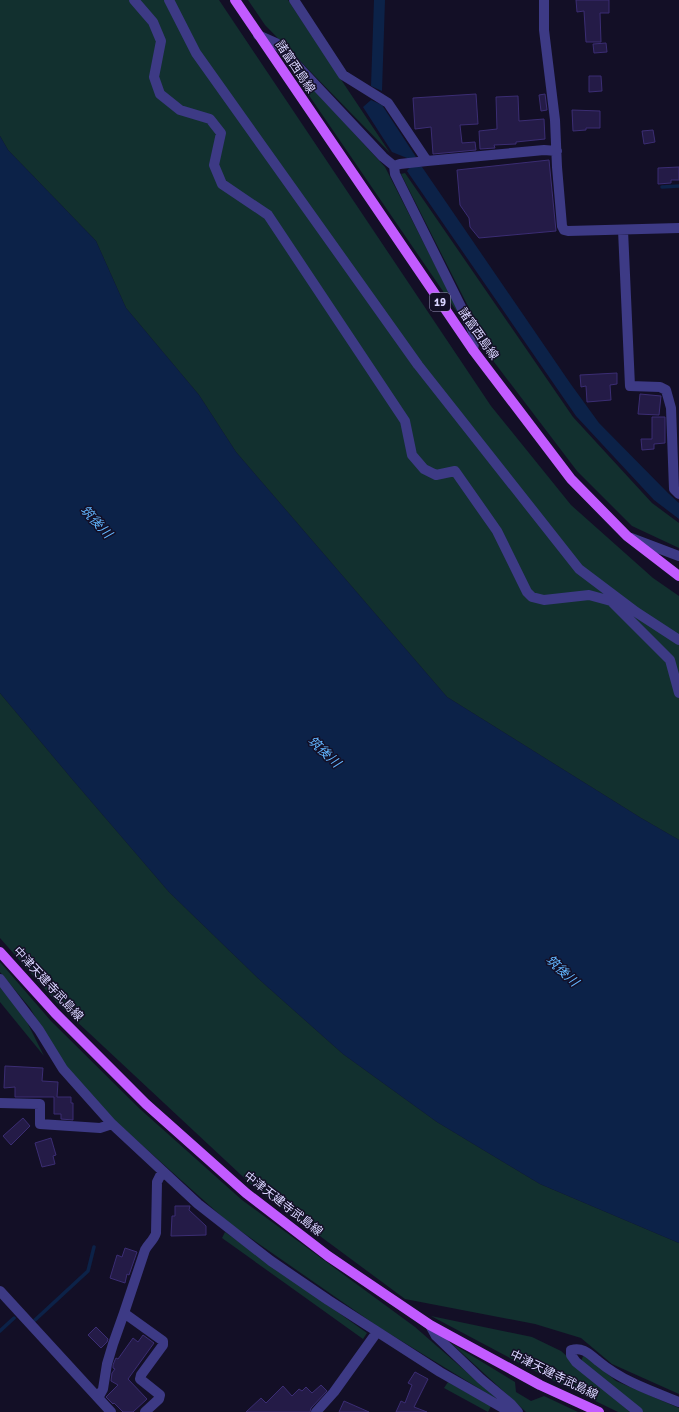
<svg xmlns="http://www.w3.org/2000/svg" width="679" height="1412" viewBox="0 0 679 1412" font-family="Signika,'Noto Sans JP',sans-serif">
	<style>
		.green { fill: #12302f }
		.water { fill: #0c2248 }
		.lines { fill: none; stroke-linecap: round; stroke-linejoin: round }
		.stream { stroke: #0c2248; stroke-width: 3.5 }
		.building { fill: #241b47; stroke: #3b2d73 }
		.minor { stroke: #3d3a85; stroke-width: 10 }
		.major { stroke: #c25bff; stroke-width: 10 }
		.labels { text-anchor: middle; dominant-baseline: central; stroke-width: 3; stroke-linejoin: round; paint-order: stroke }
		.shield { fill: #130f26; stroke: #9e99be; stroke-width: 1 }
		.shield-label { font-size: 11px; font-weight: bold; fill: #d9d4ff }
		.street-label { font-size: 12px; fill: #d9d4ff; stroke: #130f26 }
		.water-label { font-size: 13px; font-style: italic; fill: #62b6ff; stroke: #130f26 }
	</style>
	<rect width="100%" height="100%" fill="#130f26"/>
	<path class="green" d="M 0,0 L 219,0 L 491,406 L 571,505 L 653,578 L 679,596 L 679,840 L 641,818 L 447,697 L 236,452 L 199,395 L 126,308 L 96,241 L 8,150 L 0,136 Z
		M 248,0 L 288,0 L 390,153 L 265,25 Z
		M 280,53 L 385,167 L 464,322 Z
		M 405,173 L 573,417 L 652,503 L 679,523 L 679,548 L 632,526 L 577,471 L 488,354 L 480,330 L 401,174 Z
		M 0,693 L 72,779 L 169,892 L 261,981 L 343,1054 L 437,1122 L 540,1184 L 679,1243 L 679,1394 L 612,1364 L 581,1338 L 535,1324 L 405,1299 L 255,1188 L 58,1004 L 0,938 Z
		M 0,962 L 51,1021 L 140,1109 L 242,1200 L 415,1327 L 501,1402 L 377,1326 L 229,1223 L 115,1121 L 65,1067 L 30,1008 L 0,972 Z
		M 0,987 L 23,1014 L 44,1056 L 0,1002 Z
		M 225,1232 L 367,1333 L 363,1339 L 222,1238 Z
		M 431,1316 L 532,1337 L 561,1351 L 630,1412 L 618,1412 L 544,1376 Z
		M 451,1343 L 515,1382 L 516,1392 L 531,1401 L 544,1396 L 578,1412 L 526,1412 Z
		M 584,1354 L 616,1381 L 679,1408 L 679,1412 L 642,1412 L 581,1361 Z
		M 448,1382 L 491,1406 L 488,1412 L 444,1388 Z"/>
	<path class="water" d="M 374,0 L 385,0 L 382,91 L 371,86 Z
		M 371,100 L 382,105 L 416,157 L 414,158 L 417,165 L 422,167 L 570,383 L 599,423 L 668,493 L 679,503 L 679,519 L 654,500 L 576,416 L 407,171 L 410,167 L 407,158 L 392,152 L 363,107 Z
		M 0,136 L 8,150 L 96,241 L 126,308 L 199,395 L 236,452 L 447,697 L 641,818 L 679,840 L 679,1243 L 540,1184 L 437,1122 L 343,1054 L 261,981 L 169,892 L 72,779 L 0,693 Z"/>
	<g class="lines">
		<path class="stream" d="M 662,187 L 679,186
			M 35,1320 L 88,1271 L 94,1247
			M 0,1331 L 14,1318"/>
	</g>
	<path class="building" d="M 576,0 L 609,0 L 609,13 L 600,13 L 601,42 L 586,42 L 584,11 L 577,12 Z
		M 606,43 L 607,52 L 594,53 L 593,44 Z
		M 589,76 L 601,76 L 602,91 L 589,92 Z
		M 476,94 L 478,124 L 460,125 L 462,143 L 475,142 L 476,150 L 433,154 L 431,127 L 415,129 L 413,98 Z
		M 545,94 L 547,110 L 541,111 L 539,95 Z
		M 518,96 L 519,121 L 544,119 L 545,139 L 516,142 L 516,144 L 494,145 L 495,148 L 480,149 L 479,131 L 497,129 L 496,97 Z
		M 572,110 L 600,111 L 600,128 L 586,128 L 586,130 L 573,131 Z
		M 653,130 L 655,142 L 644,144 L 642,131 Z
		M 549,160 L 556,231 L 479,238 L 470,227 L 469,218 L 460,205 L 457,170 Z
		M 679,167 L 679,180 L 671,180 L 671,183 L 658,184 L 658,168 Z
		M 617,373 L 617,384 L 610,385 L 611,400 L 587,402 L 586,386 L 581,387 L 580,375 Z
		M 640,394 L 661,396 L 659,415 L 638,414 Z
		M 652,417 L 665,417 L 665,443 L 654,444 L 654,449 L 642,450 L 641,439 L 652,439 Z
		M 5,1066 L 43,1068 L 42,1081 L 58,1082 L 57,1097 L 71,1097 L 71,1103 L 73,1103 L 73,1120 L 61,1119 L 61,1114 L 54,1114 L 54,1097 L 15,1097 L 15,1087 L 4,1088 Z
		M 23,1118 L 30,1126 L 11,1145 L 3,1136 Z
		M 51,1138 L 56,1155 L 53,1156 L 55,1164 L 42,1167 L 35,1143 Z
		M 175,1206 L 190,1206 L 189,1210 L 206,1226 L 206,1235 L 171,1236 L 172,1216 L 175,1216 Z
		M 125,1248 L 137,1252 L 129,1275 L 127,1274 L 125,1283 L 110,1278 L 117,1255 L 122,1257 Z
		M 96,1327 L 108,1339 L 107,1342 L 101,1348 L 88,1335 Z
		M 143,1335 L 154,1343 L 128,1379 L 147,1399 L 133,1412 L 123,1412 L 114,1403 L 113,1404 L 106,1397 L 118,1385 L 111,1381 L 112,1373 L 115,1369 L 113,1368 L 113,1365 L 115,1360 L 116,1358 L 118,1359 L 133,1338 L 138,1342 Z
		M 415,1372 L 428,1379 L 414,1407 L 427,1412 L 396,1412 L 401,1401 L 405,1403 L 412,1385 L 408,1383 Z
		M 321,1385 L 327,1391 L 311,1408 L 310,1412 L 246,1412 L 261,1398 L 266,1403 L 283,1386 L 292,1396 L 299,1389 L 302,1391 L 306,1387 L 312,1393 Z
		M 344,1401 L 369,1412 L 339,1412 Z"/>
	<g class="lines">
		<path class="minor" d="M 134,0 L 153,22 L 161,41 L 154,77 L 160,94 L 180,110 L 210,119 L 221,133 L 214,165 L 222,184 L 268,215 L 405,421 L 412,455 L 424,469 L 436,475 L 455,471 L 497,531 L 527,592 L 532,597 L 544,600 L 589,595 L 611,601 L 670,660 L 679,693
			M 169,0 L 196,53 L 418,365 L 579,569 L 636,612 L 679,640
			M 294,0 L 343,75 L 388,103 L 427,161
			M 544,0 L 544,30 L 555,120 L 557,167 L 562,226 L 564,230 L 568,231 L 679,228
			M 258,35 L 276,43 L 383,157 L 394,166
			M 623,230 L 630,386 L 660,387 L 666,390 L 671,408 L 674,489 L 679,494
			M 473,350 L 475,337 L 471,327 L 395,174 L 394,166 L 400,164 L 427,161 L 544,150 L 557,151
			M 631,538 L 679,556
			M 0,979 L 39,1030 L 63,1069 L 112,1124 L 198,1204 L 271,1261 L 328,1300 L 440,1372 L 510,1412
			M 0,1103 L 40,1104 L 40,1124 L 100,1128 L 112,1124
			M 0,1291 L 111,1412
			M 124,1313 L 163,1341 L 163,1345 L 141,1375 L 140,1379 L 160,1395 L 159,1399 L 145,1412
			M 430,1325 L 436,1336 L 481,1379 L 511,1404 L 518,1412
			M 98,1398 L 103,1389 L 107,1364 L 113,1344 L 124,1313 L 145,1250 C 148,1244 154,1240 156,1233 L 157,1182 L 162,1172
			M 316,1412 L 334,1392 L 377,1332
			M 638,1412 L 576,1362 L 571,1355 L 571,1350 C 584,1347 589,1354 598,1361 C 622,1381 651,1391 679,1402"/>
		<path class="major" d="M 235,0 L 473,350 L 571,479 L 627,536 L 679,576
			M 0,952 L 55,1013 L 146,1104 L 246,1193 L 328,1256 L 430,1325 L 540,1385 L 599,1412"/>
	</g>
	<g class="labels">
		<rect class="shield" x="430" y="293" width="20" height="18" rx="3"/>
		<g class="shield-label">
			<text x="440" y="302">19</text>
		</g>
		<g class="street-label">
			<text transform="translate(295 67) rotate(56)">諸富西島線</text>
			<text transform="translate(478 334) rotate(55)">諸富西島線</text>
			<text transform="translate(48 984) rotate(47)">中津天建寺武島線</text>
			<text transform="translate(283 1204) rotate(38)">中津天建寺武島線</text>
			<text transform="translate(554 1375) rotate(26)">中津天建寺武島線</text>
		</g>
		<g class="water-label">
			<text transform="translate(96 522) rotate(47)">筑後川</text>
			<text transform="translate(324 752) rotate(43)">筑後川</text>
			<text transform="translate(562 971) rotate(43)">筑後川</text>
		</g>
	</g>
</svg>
